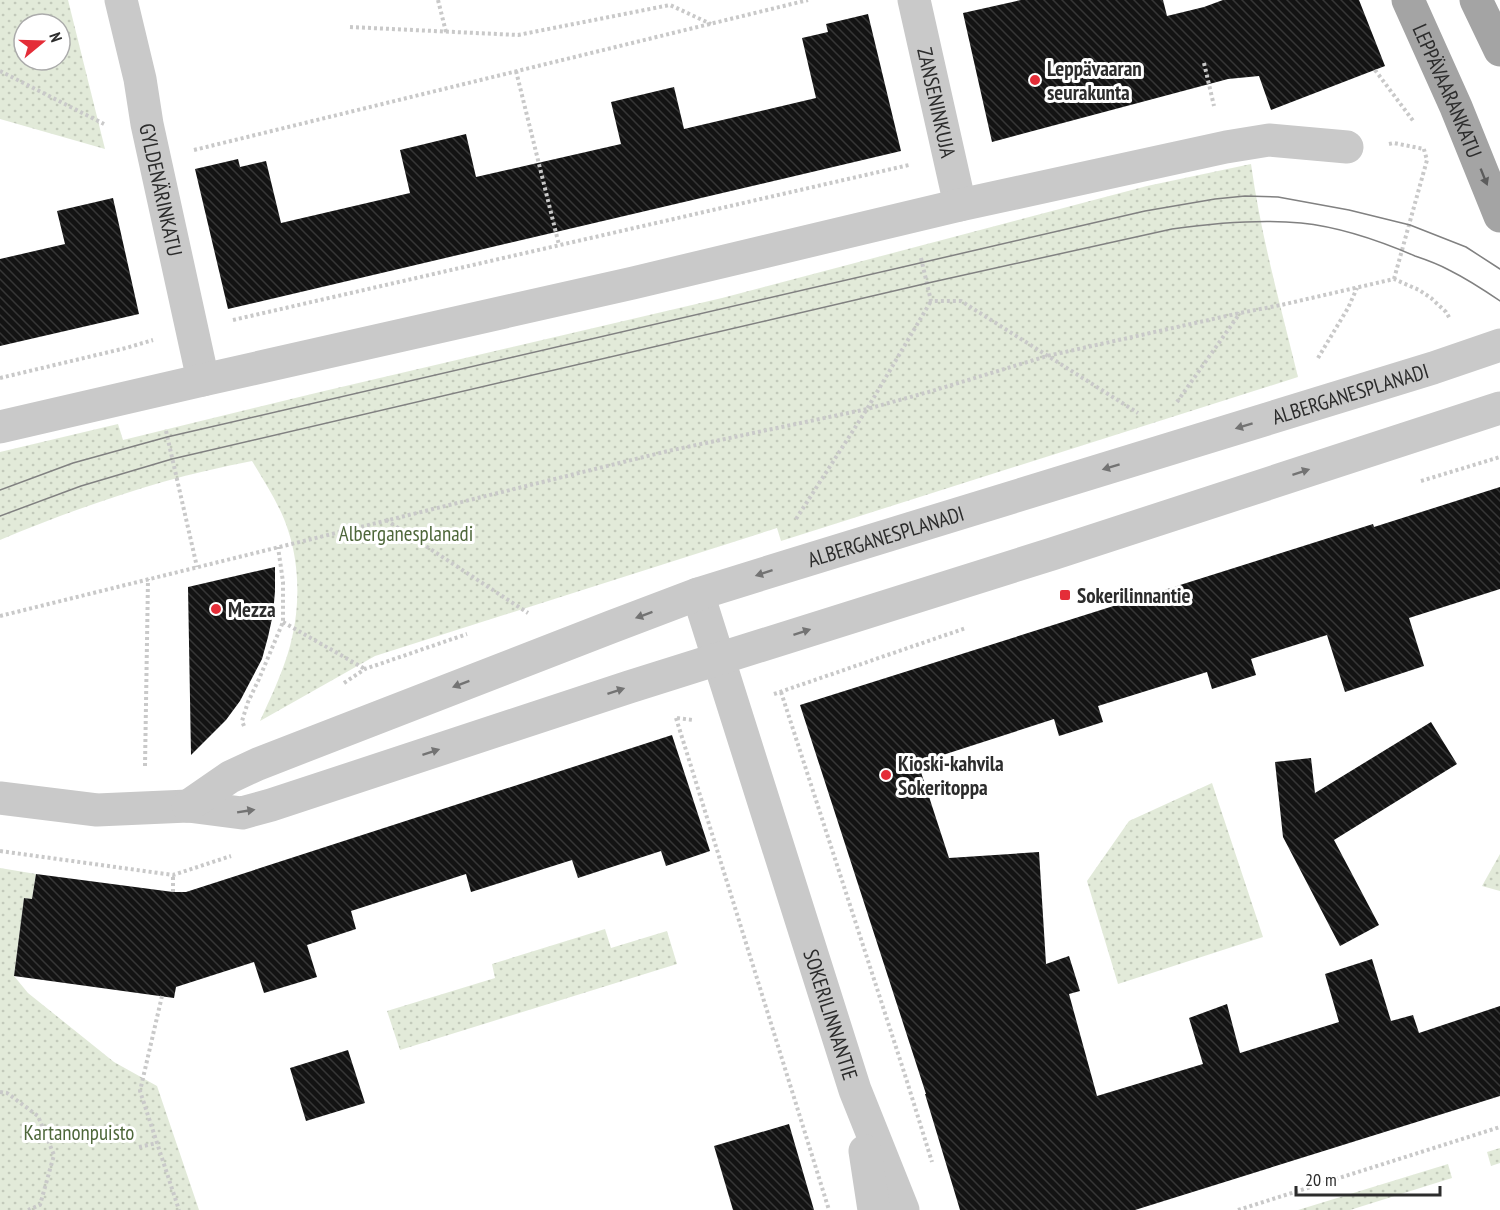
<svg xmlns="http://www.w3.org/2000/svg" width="1500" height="1210" viewBox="0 0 1500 1210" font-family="'PT Sans Narrow',sans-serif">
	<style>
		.grass { fill: url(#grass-dots); fill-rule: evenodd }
		.building { fill: url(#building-back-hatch) }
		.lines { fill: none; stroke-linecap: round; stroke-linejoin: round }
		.path { stroke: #c9c9c9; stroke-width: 4; stroke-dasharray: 3 3; stroke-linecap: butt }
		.minor { stroke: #c9c9c9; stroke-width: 33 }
		.major { stroke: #a4a4a4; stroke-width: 33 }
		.tram { stroke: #818181; stroke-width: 1.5 }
		.oneway { fill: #5c5c5c }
		.oneway2 { fill: #737373 }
		.poi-dot { fill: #e42d38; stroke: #fff; stroke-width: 2 }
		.labels { text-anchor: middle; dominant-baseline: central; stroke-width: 6; stroke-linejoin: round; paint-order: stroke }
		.poi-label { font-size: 21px; font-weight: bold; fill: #2c2c2c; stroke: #fff; text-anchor: start }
		.street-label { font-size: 21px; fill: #2c2c2c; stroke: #fff }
		.park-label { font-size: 21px; fill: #4e673a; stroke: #fff }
	</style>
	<defs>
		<pattern id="grass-dots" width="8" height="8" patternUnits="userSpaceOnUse" patternTransform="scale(1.5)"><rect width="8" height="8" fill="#e2ead9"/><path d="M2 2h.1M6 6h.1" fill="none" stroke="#c2c9ba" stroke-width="1.8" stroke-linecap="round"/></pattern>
		<pattern id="building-back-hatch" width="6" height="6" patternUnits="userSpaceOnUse" patternTransform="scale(1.5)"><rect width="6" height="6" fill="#131313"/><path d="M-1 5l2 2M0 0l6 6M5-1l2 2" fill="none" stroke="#363636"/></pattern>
	</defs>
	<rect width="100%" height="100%" fill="#fff"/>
	<path class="grass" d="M 0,0 L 68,0 L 105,149 L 0,119 ZM 24,24 L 60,24 L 60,60 L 24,60 Z
		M 1251,164 C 1261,237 1281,307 1298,377 L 781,541 L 777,528 L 375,656 L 260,721 C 270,699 281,676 288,653 C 300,614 301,569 288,530 C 280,505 265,483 252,461 C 166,477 81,506 0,540 L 0,452 L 118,424 L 123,440 L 320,392 L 722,298 L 1147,186 Z
		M 1212,783 L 1263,937 L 1118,984 L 1087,881 L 1129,821 Z
		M 1500,854 L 1500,891 L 1482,886 Z
		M 0,868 L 36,874 L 32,899 L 24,898 L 14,976 L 28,993 L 114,1062 L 157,1086 L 199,1210 L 0,1210 Z
		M 605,929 L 611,948 L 667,931 L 677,964 L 400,1050 L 387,1011 L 495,978 L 492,964 Z
		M 1500,1148 L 1500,1163 L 1491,1166 L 1487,1152 Z
		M 1448,1164 L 1452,1178 L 1350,1210 L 1298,1210 Z"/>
	<path class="building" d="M 1021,0 L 1163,0 L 1167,16 L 1204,7 L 1223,0 L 1359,0 L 1385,66 L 1271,110 L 1259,76 L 1228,79 L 992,142 L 963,13 Z
		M 868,14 L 901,151 L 228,309 L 195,169 L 238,159 L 240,167 L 266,161 L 281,223 L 410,193 L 400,150 L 466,134 L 476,177 L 621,144 L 611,102 L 674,87 L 684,129 L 816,98 L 802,38 L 828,32 L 826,24 Z
		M 113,198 L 139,314 L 0,346 L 0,259 L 65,244 L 57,211 Z
		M 1500,487 L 1500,589 L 1409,618 L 1424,666 L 1345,692 L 1327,635 L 1251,659 L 1256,675 L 1212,689 L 1207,672 L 1098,706 L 1103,722 L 1059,736 L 1054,719 L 918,763 L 949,858 L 1039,852 L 1046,964 L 1069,956 L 1080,991 L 1069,994 L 1097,1096 L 1203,1064 L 1189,1018 L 1227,1004 L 1240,1053 L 1339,1022 L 1325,974 L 1372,959 L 1391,1021 L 1413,1015 L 1419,1033 L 1500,1006 L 1500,1096 L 1135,1210 L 960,1210 L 925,1094 L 926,1094 L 800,705 L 1373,524 L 1374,527 Z
		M 275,567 L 275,591 L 273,614 L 268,637 L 262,659 L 240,701 L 226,720 L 191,755 L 188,587 Z
		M 1431,722 L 1457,764 L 1334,840 L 1379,925 L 1340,946 L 1283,837 L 1275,762 L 1311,758 L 1315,793 Z
		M 672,735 L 710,851 L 666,866 L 661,851 L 578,878 L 572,860 L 471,892 L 466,874 L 351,911 L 356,929 L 307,945 L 317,977 L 264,993 L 254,962 L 176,987 L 174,998 L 14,976 L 24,898 L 32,899 L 36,874 L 173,892 L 186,892 Z
		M 348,1050 L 365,1103 L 306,1121 L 290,1068 Z
		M 789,1124 L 814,1210 L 733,1210 L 714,1146 Z"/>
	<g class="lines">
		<path class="path" d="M 438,0 L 446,32
			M 350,27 L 518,35 L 670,5 L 711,24
			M 1204,63 L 1214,106
			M 1375,70 L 1414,122
			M 0,71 L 104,124
			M 516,71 L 559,245
			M 1389,144 L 1394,143 L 1424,149
			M 194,150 L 808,0
			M 921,258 L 931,301 L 961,301 L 1138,413
			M 1394,279 L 1427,160 L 1423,146
			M 233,320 L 909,165
			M 1318,358 L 1348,308 L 1357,288
			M 0,378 L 126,348 L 153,340
			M 1177,402 L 1240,313
			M 166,431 L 197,567
			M 1421,481 L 1500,457
			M 796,519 L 867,409 L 931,301
			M 386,520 L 528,613
			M 0,616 L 668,451 L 867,409 L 932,391 L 1047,356 L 1240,313 L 1281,305 L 1394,279 L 1419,290 L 1431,298 L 1446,312 L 1450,319
			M 283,622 L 365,669
			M 344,683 L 365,669 L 467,634
			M 781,692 L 905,1075 L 932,1162
			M 774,694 L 966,628
			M 676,718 L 829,1210
			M 677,718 L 693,720
			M 244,726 L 242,721 L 248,702 L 259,679 L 283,622 L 283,582 L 278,547
			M 145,766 L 148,579
			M 0,851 L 173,875 L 231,856
			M 173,892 L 173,875
			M 162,996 L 140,1091 L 179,1210
			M 0,1092 L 7,1093 L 38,1116 L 54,1155 L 40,1205 L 28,1210
			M 139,1147 L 157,1143
			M 1238,1210 L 1500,1127"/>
		<g class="minor">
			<path id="s1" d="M 121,0 L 140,79 L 147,124 L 203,380"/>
			<path id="s2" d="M 914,0 L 960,205"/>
			<path d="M 0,427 L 203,380 L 633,283 L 960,205 L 1226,147 L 1269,140 L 1347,147"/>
			<path id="s3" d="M 698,594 L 855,1090 L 903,1210"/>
			<path d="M 0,798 L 97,810 L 188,806 L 242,813 L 271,805 L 629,687 L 1052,554 L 1500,408"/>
			<path id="s4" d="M 188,806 L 230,777 L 258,764 L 611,627 L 698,594 L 788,566 L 1433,368 L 1500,345"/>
			<path d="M 865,1151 L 874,1210"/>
		</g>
		<g class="major">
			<path id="s5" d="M 1408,0 L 1456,107 L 1500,216"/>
			<path d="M 1476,0 L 1500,50"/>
		</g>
		<path class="tram" d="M 0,490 L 73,463 L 167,437 L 1145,211 L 1215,199 L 1245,196 L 1278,197 L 1349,210 L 1410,225 L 1466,247 L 1500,269
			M 0,516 L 81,486 L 172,459 L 928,283 L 1172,229 C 1215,223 1258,219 1301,223 C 1341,227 1378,240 1415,256 C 1427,260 1438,264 1449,270 C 1467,279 1484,290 1500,301"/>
	</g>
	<defs><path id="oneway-solid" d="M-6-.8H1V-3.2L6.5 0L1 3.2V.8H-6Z" transform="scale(1.5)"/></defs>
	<use class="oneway" href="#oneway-solid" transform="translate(1484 177) rotate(68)"/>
	<g class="oneway2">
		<use href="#oneway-solid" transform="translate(1244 426) rotate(163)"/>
		<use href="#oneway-solid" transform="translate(1111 467) rotate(163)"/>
		<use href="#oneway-solid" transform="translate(1301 472) rotate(-18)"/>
		<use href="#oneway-solid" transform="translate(764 573) rotate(162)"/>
		<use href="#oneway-solid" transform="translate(644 615) rotate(160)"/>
		<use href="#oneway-solid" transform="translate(802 632) rotate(-18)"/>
		<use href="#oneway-solid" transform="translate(461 684) rotate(159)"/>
		<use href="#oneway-solid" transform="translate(616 691) rotate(-18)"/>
		<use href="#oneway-solid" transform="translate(431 752) rotate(-18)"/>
		<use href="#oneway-solid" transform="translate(246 811) rotate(-9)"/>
	</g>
	<g class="poi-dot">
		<circle cx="1035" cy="80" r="6"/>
		<rect x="1059" y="589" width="12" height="12" rx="3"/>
		<circle cx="216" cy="609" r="6"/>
		<circle cx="886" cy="775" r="6"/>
	</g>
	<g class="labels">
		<g class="poi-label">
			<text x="1047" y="68">Leppävaaran<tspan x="1047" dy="24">seurakunta</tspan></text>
			<text x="1077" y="595">Sokerilinnantie</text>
			<text x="228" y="609">Mezza</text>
			<text x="898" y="763">Kioski-kahvila<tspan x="898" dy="24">Sokeritoppa</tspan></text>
		</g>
		<g class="street-label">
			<text stroke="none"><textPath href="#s5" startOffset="99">LEPPÄVAARANKATU</textPath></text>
			<text stroke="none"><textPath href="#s2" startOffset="105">ZANSENINKUJA</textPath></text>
			<text stroke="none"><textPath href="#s1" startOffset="194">GYLDENÄRINKATU</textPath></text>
			<text stroke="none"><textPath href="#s4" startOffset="1236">ALBERGANESPLANADI</textPath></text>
			<text stroke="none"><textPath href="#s4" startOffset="750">ALBERGANESPLANADI</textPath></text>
			<text stroke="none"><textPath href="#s3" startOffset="441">SOKERILINNANTIE</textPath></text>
		</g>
		<g class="park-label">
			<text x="406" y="533">Alberganesplanadi</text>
			<text x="79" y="1132">Kartanonpuisto</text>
		</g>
	</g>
	<g transform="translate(42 42) rotate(71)"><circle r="28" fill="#ffffff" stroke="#ababab" stroke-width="1.5"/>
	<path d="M0-4.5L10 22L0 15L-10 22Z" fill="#e42d38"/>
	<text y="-9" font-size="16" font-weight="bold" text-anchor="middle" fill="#2c2c2c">N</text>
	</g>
	<path d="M1296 1186v9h144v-9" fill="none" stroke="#2c2c2c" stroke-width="3"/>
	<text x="1305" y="1186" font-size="18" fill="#2c2c2c" stroke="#ffffff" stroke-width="4.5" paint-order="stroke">20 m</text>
</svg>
